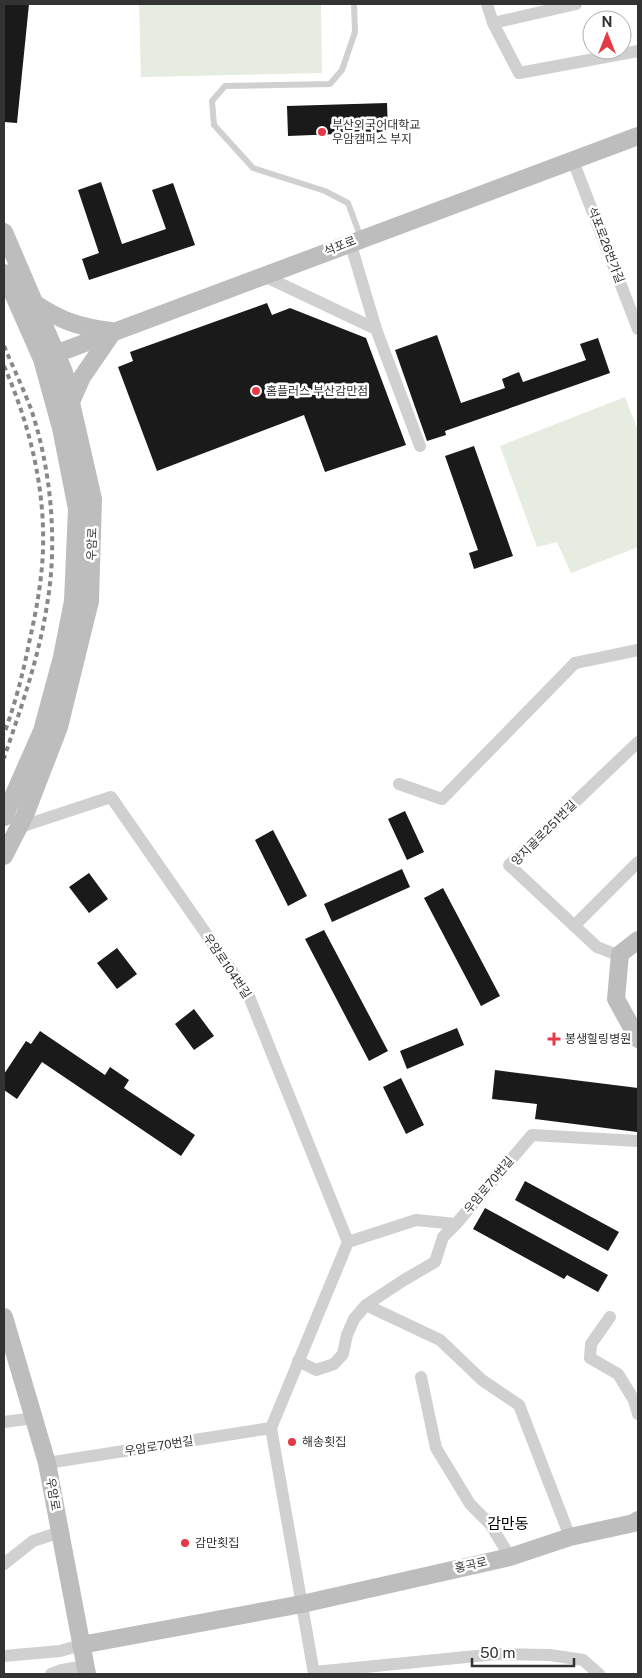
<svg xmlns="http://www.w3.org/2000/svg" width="642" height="1678" viewBox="0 0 642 1678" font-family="'Public Sans','Noto Sans KR',sans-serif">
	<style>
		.green { fill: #e6ecdf }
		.building { fill: #1a1a1a }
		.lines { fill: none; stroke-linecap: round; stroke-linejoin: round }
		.lane { stroke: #d0d0d0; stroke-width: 6 }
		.street { stroke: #d0d0d0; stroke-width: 12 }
		.secondary { stroke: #bdbdbd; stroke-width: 18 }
		.rail { stroke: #888; stroke-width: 4; stroke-dasharray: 5 4; stroke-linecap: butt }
		.poi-dot { fill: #e63946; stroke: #fff; stroke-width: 2 }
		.labels { text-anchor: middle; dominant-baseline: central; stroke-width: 5; stroke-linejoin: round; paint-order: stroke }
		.poi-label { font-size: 12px; fill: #333; stroke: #fff; text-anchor: start }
		.street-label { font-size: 12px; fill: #333; stroke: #fff }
		.quarter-label { font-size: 15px; fill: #000; stroke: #fff }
	</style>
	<rect width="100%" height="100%" fill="#fff"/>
	<path class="green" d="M 139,4 L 321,4 L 322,73 L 141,77 Z
		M 625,397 L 638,431 L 638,547 L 571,573 L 557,542 L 537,547 L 500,446 Z"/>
	<path class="building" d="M 4,4 L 29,4 L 17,123 L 4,122 Z
		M 387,103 L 388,132 L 288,136 L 287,106 Z
		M 101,182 L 122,244 L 166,229 L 152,190 L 173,183 L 195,245 L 89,280 L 82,259 L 99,253 L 78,190 Z
		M 267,303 L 272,315 L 290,308 L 366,338 L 406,445 L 325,472 L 304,415 L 157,471 L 118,367 L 133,361 L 130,352 Z
		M 437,335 L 461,403 L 505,388 L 502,379 L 519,372 L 523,382 L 586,360 L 580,344 L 598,338 L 610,373 L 445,431 L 446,435 L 427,441 L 395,350 Z
		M 474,446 L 513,556 L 474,569 L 469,553 L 478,550 L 445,456 Z
		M 405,811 L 424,852 L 407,860 L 388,819 Z
		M 273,830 L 307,896 L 288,906 L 255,840 Z
		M 402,869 L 410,887 L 332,922 L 324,904 Z
		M 89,873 L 108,899 L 89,913 L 69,887 Z
		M 443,888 L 500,996 L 481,1006 L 424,898 Z
		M 324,930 L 388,1051 L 369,1061 L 305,939 Z
		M 117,948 L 137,974 L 117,989 L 97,963 Z
		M 194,1009 L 214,1036 L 194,1050 L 175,1024 Z
		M 457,1028 L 464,1045 L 407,1069 L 400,1051 Z
		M 40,1031 L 105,1075 L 110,1067 L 129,1080 L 124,1088 L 195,1135 L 181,1156 L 42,1062 L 17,1099 L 4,1090 L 4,1074 L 26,1041 L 31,1044 Z
		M 495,1070 L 638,1088 L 637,1132 L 535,1119 L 537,1104 L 492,1099 Z
		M 401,1078 L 424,1125 L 406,1134 L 383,1087 Z
		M 525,1181 L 619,1232 L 608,1251 L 515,1200 Z
		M 485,1208 L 608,1275 L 598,1292 L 567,1275 L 564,1279 L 473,1229 Z"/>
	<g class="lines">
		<path class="lane" d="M 354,4 L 355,32 L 342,70 L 330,84 L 225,86 L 212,101 L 214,125 L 253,168 L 325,191 L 348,203 L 361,238"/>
		<path class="street" d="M 487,4 L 493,23 L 519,73 L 638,51
			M 493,23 L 576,4
			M 573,161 L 638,329
			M 350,242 L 376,329 L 420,446
			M 262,275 L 376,329
			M 399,784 L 442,799 L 575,663 L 638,650
			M 20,827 L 111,797 L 248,994 L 348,1242
			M 574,926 L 638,862
			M 620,956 L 597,947 L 509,865 L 638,742
			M 366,1305 L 440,1340 L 482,1380 L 519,1405 L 570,1537
			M 610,1317 L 591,1344 L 590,1358 L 618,1374 L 634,1400 L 638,1414
			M 298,1361 L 316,1370 L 334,1364 L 343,1354 L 347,1335 L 354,1319 L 366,1305 L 404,1280 L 435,1262 L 443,1237 L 456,1224
			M 421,1377 L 436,1448 L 470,1504 L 490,1524 L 510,1557
			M 4,1422 L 34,1418
			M 271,1428 L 314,1674
			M 47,1463 L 271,1428 L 348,1242 L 416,1220 L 456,1224 L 532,1135 L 638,1141
			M 4,1564 L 33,1541 L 60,1532
			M 4,1656 L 60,1651 L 81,1645
			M 314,1672 L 497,1654 L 550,1655 L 583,1660 L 599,1674
			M 51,1674 L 62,1670 L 85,1666"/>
		<path class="secondary" d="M 4,232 L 64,372 L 93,499 L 90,601 L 59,727 L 25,815 L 4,856
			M 4,273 L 42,359 L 61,428 L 77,509 L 73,601 L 62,657 L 42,731 L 4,817
			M 34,303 C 61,321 79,327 111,331
			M 42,359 L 638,136
			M 70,404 L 82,377 L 113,332
			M 638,940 L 620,954 L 616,999 L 638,1039
			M 4,1317 L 47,1463 L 87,1674
			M 81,1645 L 302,1604 L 510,1557 L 570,1537 L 634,1523 L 638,1520"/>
		<path class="rail" d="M 4,346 C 13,367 23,388 31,409 C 51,468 58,543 47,605 C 39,657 21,708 4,758
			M 4,366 C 29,423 45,486 43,549 C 42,581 36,612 29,643 C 23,674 15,704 4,734"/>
	</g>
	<g class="poi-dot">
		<circle cx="322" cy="132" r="5"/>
		<circle cx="256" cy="391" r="5"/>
		<path d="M551.5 1031.5h5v5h5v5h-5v5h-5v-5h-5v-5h5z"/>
		<circle cx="292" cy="1442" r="5"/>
		<circle cx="185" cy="1543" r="5"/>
	</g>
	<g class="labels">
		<g class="poi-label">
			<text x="332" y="125">부산외국어대학교<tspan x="332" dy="14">우암캠퍼스 부지</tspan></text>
			<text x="266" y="391">홈플러스 부산감만점</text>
			<text x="565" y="1039">봉생힐링병원</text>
			<text x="302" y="1442">해송횟집</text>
			<text x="195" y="1543">감만횟집</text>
		</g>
		<g class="street-label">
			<text transform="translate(606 245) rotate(69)">석포로26번가길</text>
			<text transform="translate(340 246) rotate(-21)">석포로</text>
			<text transform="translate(92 544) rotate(-88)">우암로</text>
			<text transform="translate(544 833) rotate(-45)">양지골로251번길</text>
			<text transform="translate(227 966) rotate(56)">우암로104번길</text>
			<text transform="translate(489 1185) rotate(-50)">우암로70번길</text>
			<text transform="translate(159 1446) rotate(-9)">우암로70번길</text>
			<text transform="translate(53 1494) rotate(80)">우암로</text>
			<text transform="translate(471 1565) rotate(-13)">홍곡로</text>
		</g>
		<g class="quarter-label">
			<text x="508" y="1523">감만동</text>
		</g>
	</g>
	<rect width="642" height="1678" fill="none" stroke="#333333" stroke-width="10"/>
	<g transform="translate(607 35)"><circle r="24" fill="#ffffff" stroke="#adadad"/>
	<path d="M0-4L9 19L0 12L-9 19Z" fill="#e63946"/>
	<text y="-8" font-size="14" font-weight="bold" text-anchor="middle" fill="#333333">N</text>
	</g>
	<path d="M472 1658v8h102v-8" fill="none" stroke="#333333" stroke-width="2.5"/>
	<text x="480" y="1658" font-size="15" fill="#333333" stroke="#ffffff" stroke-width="4" paint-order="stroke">50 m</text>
</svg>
